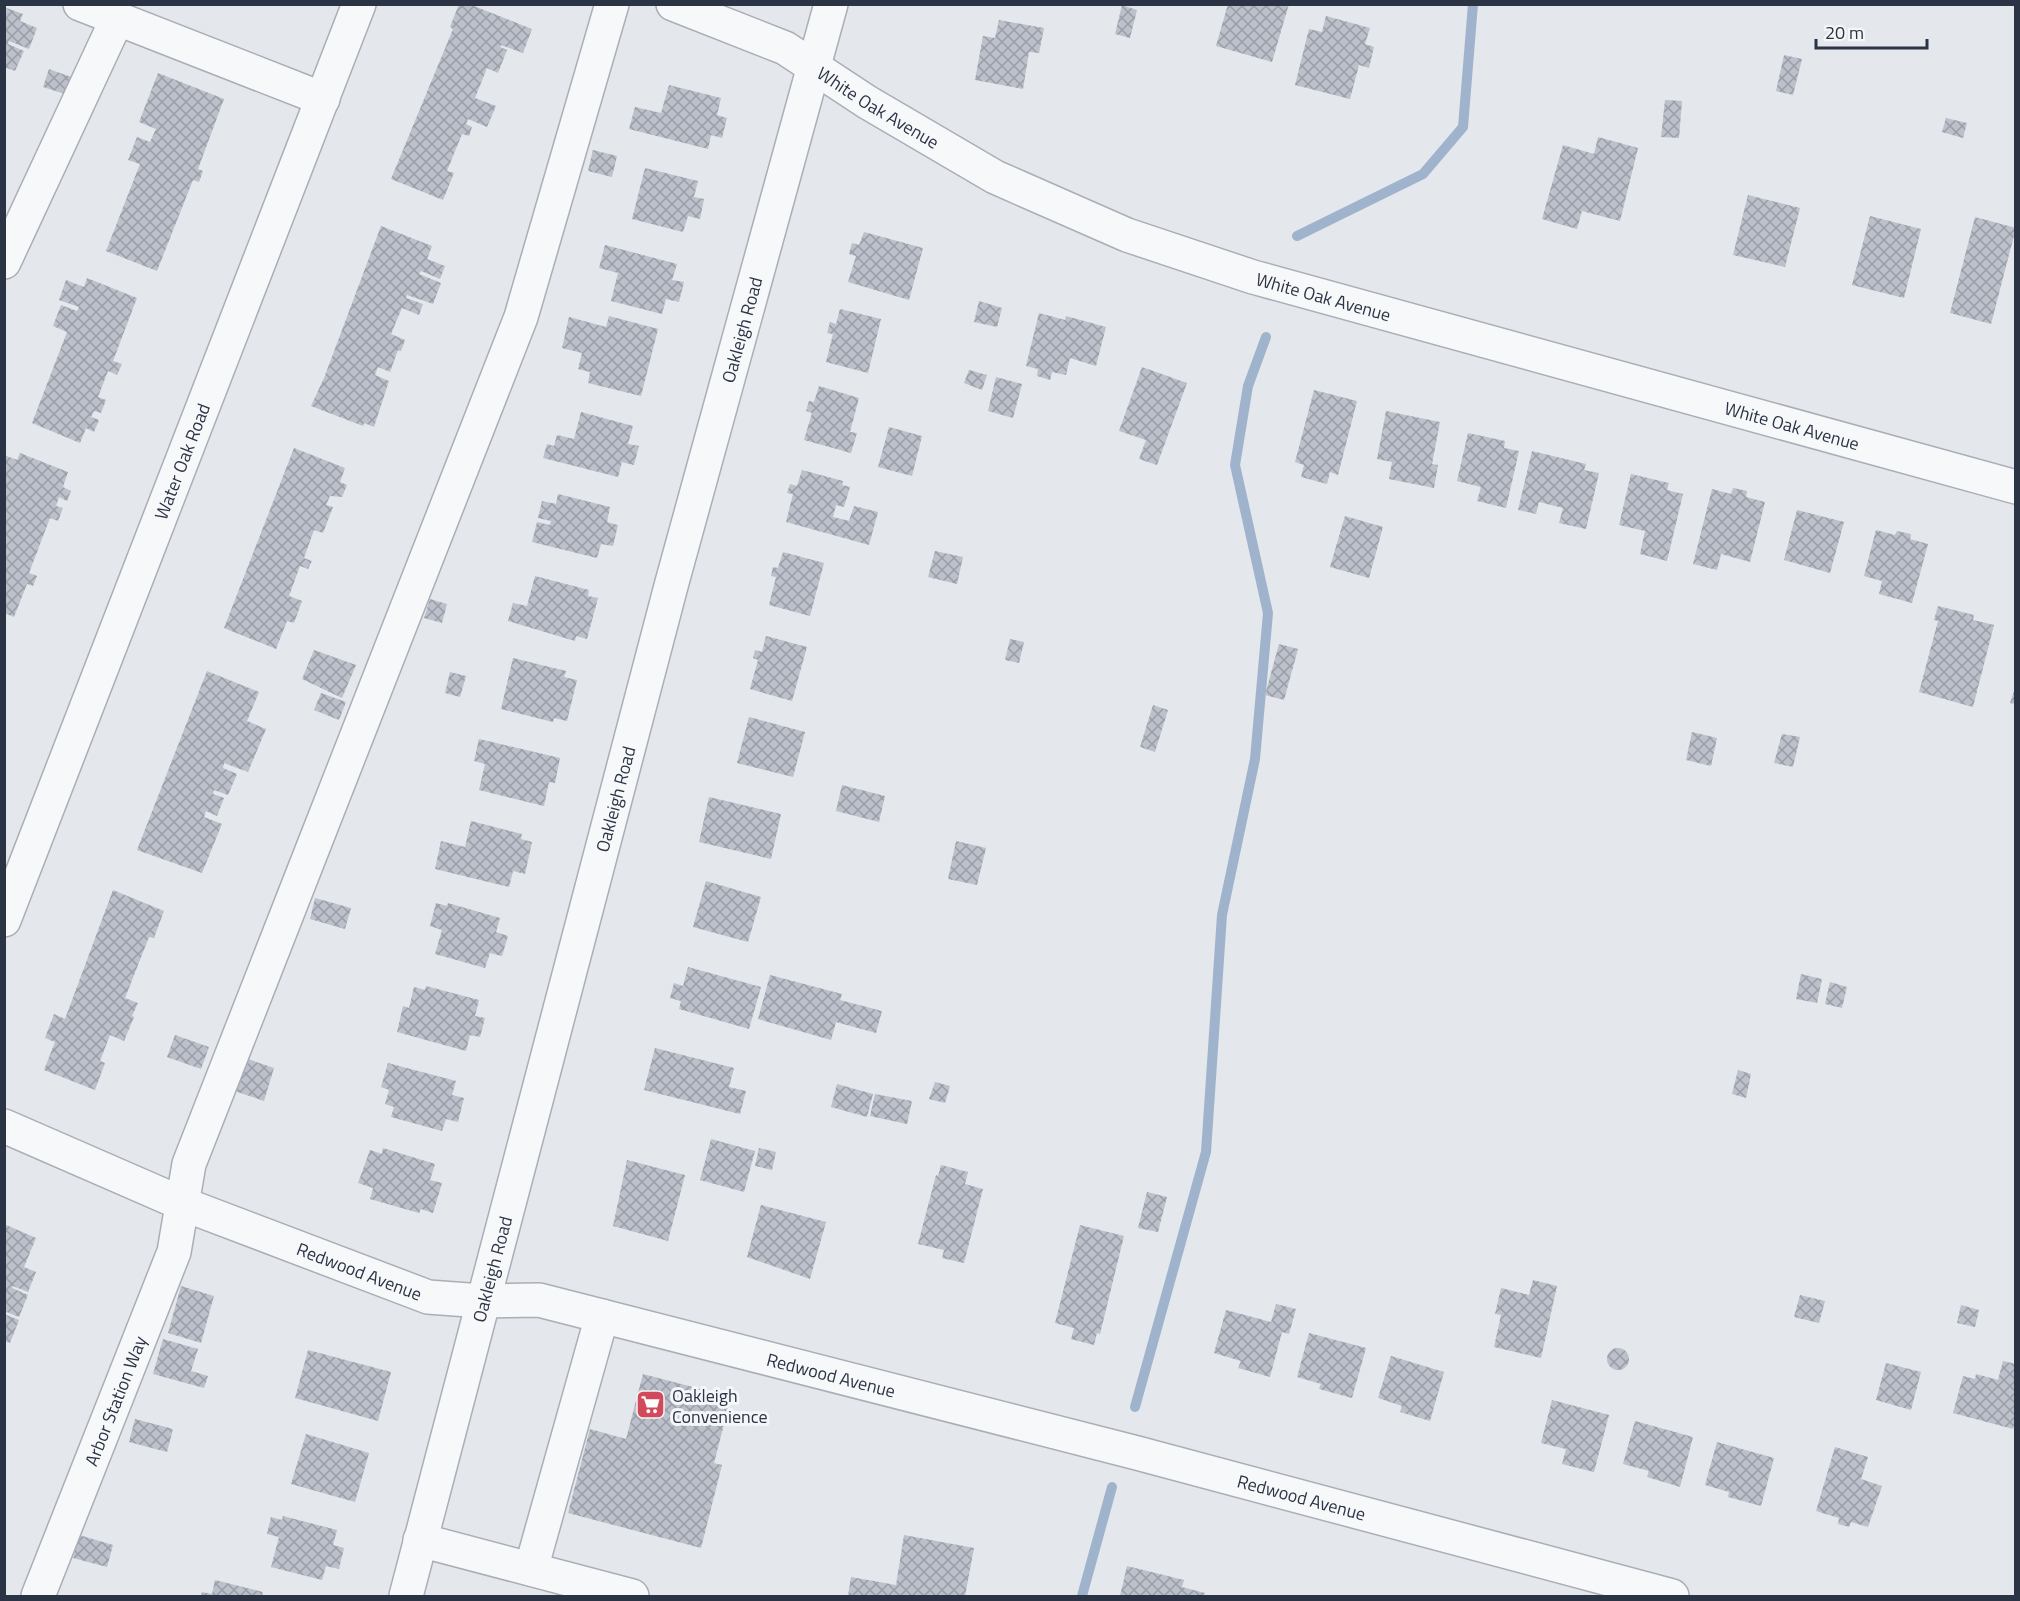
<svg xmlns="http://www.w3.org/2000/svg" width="2020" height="1601" viewBox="0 0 2020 1601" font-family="'Titillium Web',sans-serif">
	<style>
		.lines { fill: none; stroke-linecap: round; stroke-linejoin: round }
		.stream { stroke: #9fb4cc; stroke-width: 10 }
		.building { fill: url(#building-cross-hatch) }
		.minor-casing { stroke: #a9aeb7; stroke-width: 36 }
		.minor { stroke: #f7f8fa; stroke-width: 33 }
		.labels { text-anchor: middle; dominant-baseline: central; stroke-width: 6; stroke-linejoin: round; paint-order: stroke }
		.street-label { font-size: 18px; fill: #2b3445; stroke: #f4f6f9 }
		.poi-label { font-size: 18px; fill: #2b3445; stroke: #f4f6f9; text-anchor: start }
	</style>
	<defs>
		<pattern id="building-cross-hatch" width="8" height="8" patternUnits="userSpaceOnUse" patternTransform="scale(1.5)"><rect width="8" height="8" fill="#bbc0ca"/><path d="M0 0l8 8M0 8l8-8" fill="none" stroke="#989da6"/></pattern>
	</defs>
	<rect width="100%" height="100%" fill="#e4e7ec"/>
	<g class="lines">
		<path class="stream" d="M 1297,236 L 1423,174 L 1463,127 L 1473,4
			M 1135,1407 L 1206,1152 L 1222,915 L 1255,759 L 1268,613 L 1235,465 L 1248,386 L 1266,337
			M 1082,1596 L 1112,1487"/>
	</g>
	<path class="building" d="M 459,4 L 469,4 L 532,29 L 523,53 L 501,45 L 500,47 L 507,50 L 498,73 L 487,68 L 475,98 L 496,106 L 487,127 L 468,119 L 466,124 L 472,127 L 469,136 L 462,134 L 447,171 L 454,173 L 443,200 L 391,179 L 453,29 L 450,27 Z
		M 1228,4 L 1289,4 L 1272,62 L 1216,46 Z
		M 1122,5 L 1137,10 L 1130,38 L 1115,34 Z
		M 4,7 L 23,14 L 20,21 L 37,28 L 29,49 L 9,41 L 8,44 L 24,51 L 15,71 L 4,67 Z
		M 1326,16 L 1370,28 L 1365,44 L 1374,47 L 1369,68 L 1359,65 L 1350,99 L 1295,85 L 1309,29 L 1322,32 Z
		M 999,20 L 1044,28 L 1039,53 L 1029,52 L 1023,89 L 975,80 L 983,36 L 995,38 Z
		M 1784,55 L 1802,59 L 1793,95 L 1776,91 Z
		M 49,69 L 74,78 L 68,95 L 43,87 Z
		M 158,73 L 224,99 L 198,169 L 203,171 L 199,182 L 193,180 L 157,271 L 106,251 L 140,164 L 128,160 L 137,137 L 150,142 L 156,129 L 139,122 Z
		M 669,85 L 721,98 L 717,115 L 727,118 L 722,138 L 711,135 L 708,149 L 629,129 L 635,107 L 661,113 Z
		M 1665,100 L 1682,101 L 1679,138 L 1661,137 Z
		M 1946,118 L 1967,123 L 1963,138 L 1942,132 Z
		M 1598,137 L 1638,148 L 1620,221 L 1582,211 L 1577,229 L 1542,219 L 1563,145 L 1594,154 Z
		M 593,150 L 617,156 L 612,177 L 588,171 Z
		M 645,168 L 698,181 L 694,197 L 704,199 L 700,219 L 688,216 L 683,232 L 632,219 Z
		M 1748,195 L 1800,208 L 1785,267 L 1733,255 Z
		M 1870,216 L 1921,229 L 1904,298 L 1852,285 Z
		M 1975,217 L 2016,228 L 1991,324 L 1950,313 Z
		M 381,226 L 432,246 L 427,259 L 445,266 L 440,279 L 421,271 L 419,274 L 441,283 L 433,304 L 407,295 L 406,298 L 423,304 L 419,315 L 402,308 L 391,334 L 405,340 L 401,351 L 398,350 L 390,372 L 378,367 L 375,375 L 389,381 L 374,427 L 364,423 L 363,426 L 311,406 L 324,378 Z
		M 864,232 L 923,248 L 909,300 L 848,282 L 856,256 L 849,254 L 852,243 L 859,245 Z
		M 605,245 L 677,264 L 672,280 L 684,282 L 679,302 L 666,299 L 662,314 L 611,301 L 618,273 L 599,268 Z
		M 87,278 L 137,298 L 113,361 L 122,364 L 117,375 L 108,371 L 98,397 L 106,400 L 101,413 L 94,411 L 91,417 L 99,420 L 94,432 L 86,428 L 80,443 L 32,423 L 67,332 L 53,326 L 61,305 L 77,311 L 79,307 L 59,300 L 66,280 L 84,287 Z
		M 979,301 L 1002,308 L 997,327 L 974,322 Z
		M 840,309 L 881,319 L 868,373 L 826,362 L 833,334 L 827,333 L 830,322 L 836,324 Z
		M 1039,313 L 1065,320 L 1066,316 L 1106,327 L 1096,366 L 1070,358 L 1066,375 L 1052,372 L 1050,380 L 1037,376 L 1038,369 L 1026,366 Z
		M 609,316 L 658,329 L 641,396 L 588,383 L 590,372 L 578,369 L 582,353 L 562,348 L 569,317 L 606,327 Z
		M 1142,367 L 1187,383 L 1157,465 L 1139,459 L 1146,440 L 1119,431 Z
		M 969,370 L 987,375 L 982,390 L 964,383 Z
		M 996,377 L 1022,384 L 1013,418 L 988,411 Z
		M 819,386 L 859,398 L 850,432 L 857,433 L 851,453 L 804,440 L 812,413 L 806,411 L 809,401 L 814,402 Z
		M 1314,390 L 1357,401 L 1338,475 L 1330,472 L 1327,484 L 1301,477 L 1304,465 L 1295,462 Z
		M 1386,411 L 1440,422 L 1432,464 L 1438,465 L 1434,488 L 1389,479 L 1392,462 L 1377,459 Z
		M 581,412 L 633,426 L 628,444 L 639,446 L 634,465 L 622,462 L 618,477 L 543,458 L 547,444 L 554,446 L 557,435 L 574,439 Z
		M 889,427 L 922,436 L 912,476 L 878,467 Z
		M 1468,433 L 1505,441 L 1504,448 L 1519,451 L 1506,508 L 1477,501 L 1481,487 L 1457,481 Z
		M 294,448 L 345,468 L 340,482 L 347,485 L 342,497 L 330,496 L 326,505 L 333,507 L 323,533 L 314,530 L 304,558 L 312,561 L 308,569 L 300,566 L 289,596 L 302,601 L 294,623 L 287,621 L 276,649 L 224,628 Z
		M 1532,451 L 1586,464 L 1584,470 L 1599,473 L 1586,529 L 1559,523 L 1563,508 L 1539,502 L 1536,514 L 1518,510 Z
		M 20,453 L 68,472 L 63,487 L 71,491 L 67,501 L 59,497 L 56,506 L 63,508 L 58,521 L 50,518 L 29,573 L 37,576 L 33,586 L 27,584 L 14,617 L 4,613 L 4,455 L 17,460 Z
		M 802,470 L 843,481 L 842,485 L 850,487 L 844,507 L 836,505 L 833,517 L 849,521 L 854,506 L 878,512 L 869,545 L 786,522 L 793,494 L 787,493 L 790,484 L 797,486 Z
		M 1631,474 L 1669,483 L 1667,490 L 1683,494 L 1667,561 L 1640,554 L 1645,531 L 1619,525 Z
		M 1733,488 L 1747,491 L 1746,497 L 1765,502 L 1750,562 L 1721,554 L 1717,570 L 1693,564 L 1712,489 L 1731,494 Z
		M 558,494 L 610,507 L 607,522 L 618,525 L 613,546 L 601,544 L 597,558 L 532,542 L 537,522 L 550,525 L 551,521 L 538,518 L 542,501 L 556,504 Z
		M 1797,510 L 1844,522 L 1830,573 L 1784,560 Z
		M 1345,516 L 1383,527 L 1369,578 L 1330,567 Z
		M 1876,530 L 1895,535 L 1897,531 L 1911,534 L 1910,539 L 1928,544 L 1912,603 L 1879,594 L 1882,581 L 1864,576 Z
		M 935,551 L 963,557 L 957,584 L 928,577 Z
		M 783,552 L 824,563 L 810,616 L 769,605 L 776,577 L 771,576 L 773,567 L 778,568 Z
		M 535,576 L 589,590 L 588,596 L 598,598 L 587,639 L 576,636 L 575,641 L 508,621 L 513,603 L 527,606 Z
		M 430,599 L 447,604 L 442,623 L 424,618 Z
		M 1938,606 L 1974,615 L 1973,620 L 1994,625 L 1973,707 L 1919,692 L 1938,621 L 1934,620 Z
		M 766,636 L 807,647 L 792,701 L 750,689 L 758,660 L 753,658 L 755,650 L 762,652 Z
		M 1010,639 L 1024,642 L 1019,663 L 1005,660 Z
		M 1279,644 L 1298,649 L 1284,700 L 1265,695 Z
		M 314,650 L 356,665 L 342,698 L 302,679 Z
		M 513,658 L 566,671 L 564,677 L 577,680 L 567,721 L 554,718 L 553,722 L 501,709 Z
		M 207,671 L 259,692 L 247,721 L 266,729 L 248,772 L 224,763 L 223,768 L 237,774 L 228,795 L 214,790 L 213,794 L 224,798 L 217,816 L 206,811 L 204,817 L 222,824 L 202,873 L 137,850 Z
		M 450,672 L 466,676 L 460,697 L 445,693 Z
		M 2016,685 L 2016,704 L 2010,703 Z
		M 321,693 L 346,702 L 339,720 L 314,710 Z
		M 1153,705 L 1168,710 L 1155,752 L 1140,747 Z
		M 749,717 L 805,732 L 793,777 L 737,763 Z
		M 1692,732 L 1717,738 L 1711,766 L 1686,760 Z
		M 1782,734 L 1800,737 L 1793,767 L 1774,763 Z
		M 479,739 L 560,758 L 555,783 L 549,782 L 544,806 L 479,790 L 485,764 L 474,761 Z
		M 842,785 L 885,796 L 879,822 L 836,811 Z
		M 709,797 L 781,814 L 771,859 L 699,842 Z
		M 471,821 L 522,834 L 521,839 L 532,842 L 525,874 L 513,871 L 509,887 L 435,869 L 441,841 L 465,847 Z
		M 956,841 L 986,848 L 977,885 L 948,879 Z
		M 706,881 L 761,897 L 748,942 L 693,927 Z
		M 113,890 L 164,911 L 154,938 L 149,937 L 125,998 L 138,1003 L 132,1016 L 134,1017 L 124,1041 L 110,1035 L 100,1061 L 105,1063 L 95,1090 L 44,1070 L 55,1042 L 45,1038 L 54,1014 L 65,1019 Z
		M 315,898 L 351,908 L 345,929 L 310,919 Z
		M 436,903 L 447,906 L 448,903 L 500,918 L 496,932 L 508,936 L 502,956 L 490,953 L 485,968 L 435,954 L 442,930 L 430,926 Z
		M 688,967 L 761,987 L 749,1029 L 679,1009 L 681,1001 L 670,998 L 674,983 L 683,986 Z
		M 1801,974 L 1822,979 L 1817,1003 L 1796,999 Z
		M 770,975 L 842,994 L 840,1000 L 882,1011 L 876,1033 L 836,1022 L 831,1040 L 758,1019 Z
		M 1830,982 L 1847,987 L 1842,1008 L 1825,1004 Z
		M 426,986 L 479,1000 L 475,1016 L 485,1018 L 480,1037 L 470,1035 L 466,1051 L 397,1032 L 403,1006 L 409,1008 L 414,987 L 425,990 Z
		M 175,1035 L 209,1047 L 201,1069 L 167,1057 Z
		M 655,1048 L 734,1068 L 729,1087 L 746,1091 L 740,1114 L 644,1090 Z
		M 242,1057 L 274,1068 L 264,1101 L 229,1089 Z
		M 388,1063 L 456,1081 L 452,1095 L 464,1098 L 458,1122 L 446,1119 L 442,1131 L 391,1117 L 394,1107 L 385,1104 L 389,1090 L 381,1087 Z
		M 1738,1070 L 1751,1074 L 1746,1098 L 1732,1094 Z
		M 935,1082 L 950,1086 L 945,1103 L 929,1099 Z
		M 837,1084 L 873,1094 L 867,1117 L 831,1107 Z
		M 875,1094 L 912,1101 L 907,1124 L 870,1116 Z
		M 711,1139 L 755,1151 L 744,1192 L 700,1180 Z
		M 383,1148 L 435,1164 L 430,1180 L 442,1183 L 433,1213 L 421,1209 L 419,1213 L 370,1199 L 373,1188 L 358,1183 L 370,1150 L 382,1154 Z
		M 759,1148 L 776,1152 L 772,1170 L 755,1166 Z
		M 627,1160 L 685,1175 L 668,1241 L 613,1226 Z
		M 941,1165 L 968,1172 L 965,1184 L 983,1189 L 964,1263 L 942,1258 L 944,1250 L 918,1244 L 936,1175 L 938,1176 Z
		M 1147,1192 L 1167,1197 L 1158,1232 L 1138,1228 Z
		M 761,1205 L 826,1222 L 810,1279 L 747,1257 Z
		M 4,1224 L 36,1238 L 24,1267 L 36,1272 L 28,1292 L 13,1286 L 12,1288 L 28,1295 L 19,1317 L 4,1311 Z
		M 1080,1225 L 1124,1236 L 1100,1334 L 1097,1333 L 1094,1345 L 1071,1339 L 1074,1328 L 1055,1323 Z
		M 1533,1280 L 1557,1286 L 1541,1358 L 1494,1347 L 1501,1315 L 1495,1314 L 1501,1288 L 1529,1295 Z
		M 181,1286 L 214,1296 L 201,1343 L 168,1333 Z
		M 1800,1295 L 1825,1301 L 1819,1323 L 1794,1317 Z
		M 1276,1304 L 1296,1309 L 1289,1334 L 1282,1332 L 1270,1377 L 1238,1368 L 1241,1361 L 1214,1353 L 1226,1310 L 1271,1322 Z
		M 1961,1305 L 1979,1310 L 1975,1327 L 1957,1323 Z
		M 4,1314 L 19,1320 L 10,1343 L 4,1341 Z
		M 1309,1333 L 1366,1348 L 1352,1398 L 1319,1389 L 1321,1384 L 1297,1377 Z
		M 163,1339 L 198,1349 L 191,1371 L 208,1376 L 204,1388 L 153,1374 Z
		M1607 1359a11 11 0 1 1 22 0a11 11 0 1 1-22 0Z
		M 308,1350 L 391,1372 L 378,1421 L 295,1398 Z
		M 1391,1356 L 1444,1372 L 1430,1421 L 1400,1412 L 1402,1406 L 1378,1398 Z
		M 2003,1361 L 2016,1364 L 2016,1418 L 2013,1429 L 1953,1413 L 1963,1376 L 1975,1379 L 1976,1374 L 1998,1380 Z
		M 1886,1363 L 1921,1372 L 1911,1410 L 1876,1400 Z
		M 643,1374 L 731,1397 L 714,1463 L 722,1465 L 701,1548 L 568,1513 L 590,1429 L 626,1439 Z
		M 1552,1400 L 1609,1415 L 1594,1472 L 1562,1464 L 1566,1449 L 1541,1443 Z
		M 135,1419 L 173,1429 L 167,1452 L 129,1442 Z
		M 1635,1421 L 1693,1437 L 1680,1487 L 1647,1477 L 1649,1471 L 1623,1464 Z
		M 306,1434 L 369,1453 L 355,1502 L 291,1484 Z
		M 1717,1442 L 1774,1458 L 1761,1506 L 1728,1497 L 1729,1492 L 1705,1485 Z
		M 1835,1447 L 1868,1457 L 1861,1479 L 1882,1486 L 1868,1527 L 1851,1522 L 1849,1527 L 1838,1524 L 1839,1518 L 1816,1511 Z
		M 283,1516 L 337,1530 L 333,1545 L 344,1548 L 339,1569 L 326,1566 L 322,1580 L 271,1567 L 279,1537 L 267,1534 L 271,1517 L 282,1520 Z
		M 79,1535 L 113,1545 L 107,1567 L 73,1558 Z
		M 904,1535 L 974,1548 L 965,1596 L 848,1596 L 851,1577 L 896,1585 Z
		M 1127,1566 L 1184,1580 L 1182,1587 L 1205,1593 L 1204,1596 L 1120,1596 Z
		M 215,1580 L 263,1592 L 262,1596 L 201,1596 L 202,1592 L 212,1594 Z"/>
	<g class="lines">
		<defs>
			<g id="minor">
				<path d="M 80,4 L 323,99"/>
				<path id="s1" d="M 673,4 L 785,48 L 867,102 L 995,177 L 1127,235 L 1253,277 L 2016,487"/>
				<path d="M 4,262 L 117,19"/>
				<path id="s2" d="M 4,920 L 359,4"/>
				<path id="s3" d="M 4,1126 L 183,1204 L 428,1297 L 482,1301 L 539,1300 L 1137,1453 L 1672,1596"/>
				<path d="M 420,1540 L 632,1596"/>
				<path d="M 531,1569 L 602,1316"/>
				<path id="s4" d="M 38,1596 L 174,1252 L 189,1164 L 521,317 L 612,4"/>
				<path id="s5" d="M 406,1596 L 671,586 L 831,4"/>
			</g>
		</defs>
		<use href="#minor" class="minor-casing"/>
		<use href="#minor" class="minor"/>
	</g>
	<defs>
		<symbol id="supermarket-square" viewBox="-11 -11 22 22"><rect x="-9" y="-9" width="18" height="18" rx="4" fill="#d1495b" stroke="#f4f6f9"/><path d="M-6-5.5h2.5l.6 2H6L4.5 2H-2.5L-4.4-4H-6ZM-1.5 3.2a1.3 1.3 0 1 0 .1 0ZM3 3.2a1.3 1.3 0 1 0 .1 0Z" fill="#fff"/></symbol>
	</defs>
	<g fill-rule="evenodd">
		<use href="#supermarket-square" x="634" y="1388" width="33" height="33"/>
	</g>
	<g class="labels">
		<g class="street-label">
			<text stroke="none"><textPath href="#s1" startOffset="231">White Oak Avenue</textPath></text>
			<text stroke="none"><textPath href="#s1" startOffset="717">White Oak Avenue</textPath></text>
			<text stroke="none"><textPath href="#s5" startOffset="1310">Oakleigh Road</textPath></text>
			<text stroke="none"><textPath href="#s1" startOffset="1203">White Oak Avenue</textPath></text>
			<text stroke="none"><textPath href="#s2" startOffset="492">Water Oak Road</textPath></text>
			<text stroke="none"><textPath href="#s5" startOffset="824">Oakleigh Road</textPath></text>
			<text stroke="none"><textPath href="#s5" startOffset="338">Oakleigh Road</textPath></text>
			<text stroke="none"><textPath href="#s3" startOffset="384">Redwood Avenue</textPath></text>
			<text stroke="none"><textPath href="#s3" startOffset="870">Redwood Avenue</textPath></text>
			<text stroke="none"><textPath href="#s4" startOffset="210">Arbor Station Way</textPath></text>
			<text stroke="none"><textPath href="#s3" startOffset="1356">Redwood Avenue</textPath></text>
		</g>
		<g class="poi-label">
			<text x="672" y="1395">Oakleigh<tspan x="672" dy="21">Convenience</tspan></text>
		</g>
	</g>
	<rect width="2020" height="1601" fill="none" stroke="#2b3445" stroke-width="12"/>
	<path d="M1816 39v9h111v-9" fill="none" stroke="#2b3445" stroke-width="3"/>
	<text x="1825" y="39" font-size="18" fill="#2b3445" stroke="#f4f6f9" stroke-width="4.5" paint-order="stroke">20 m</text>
</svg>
